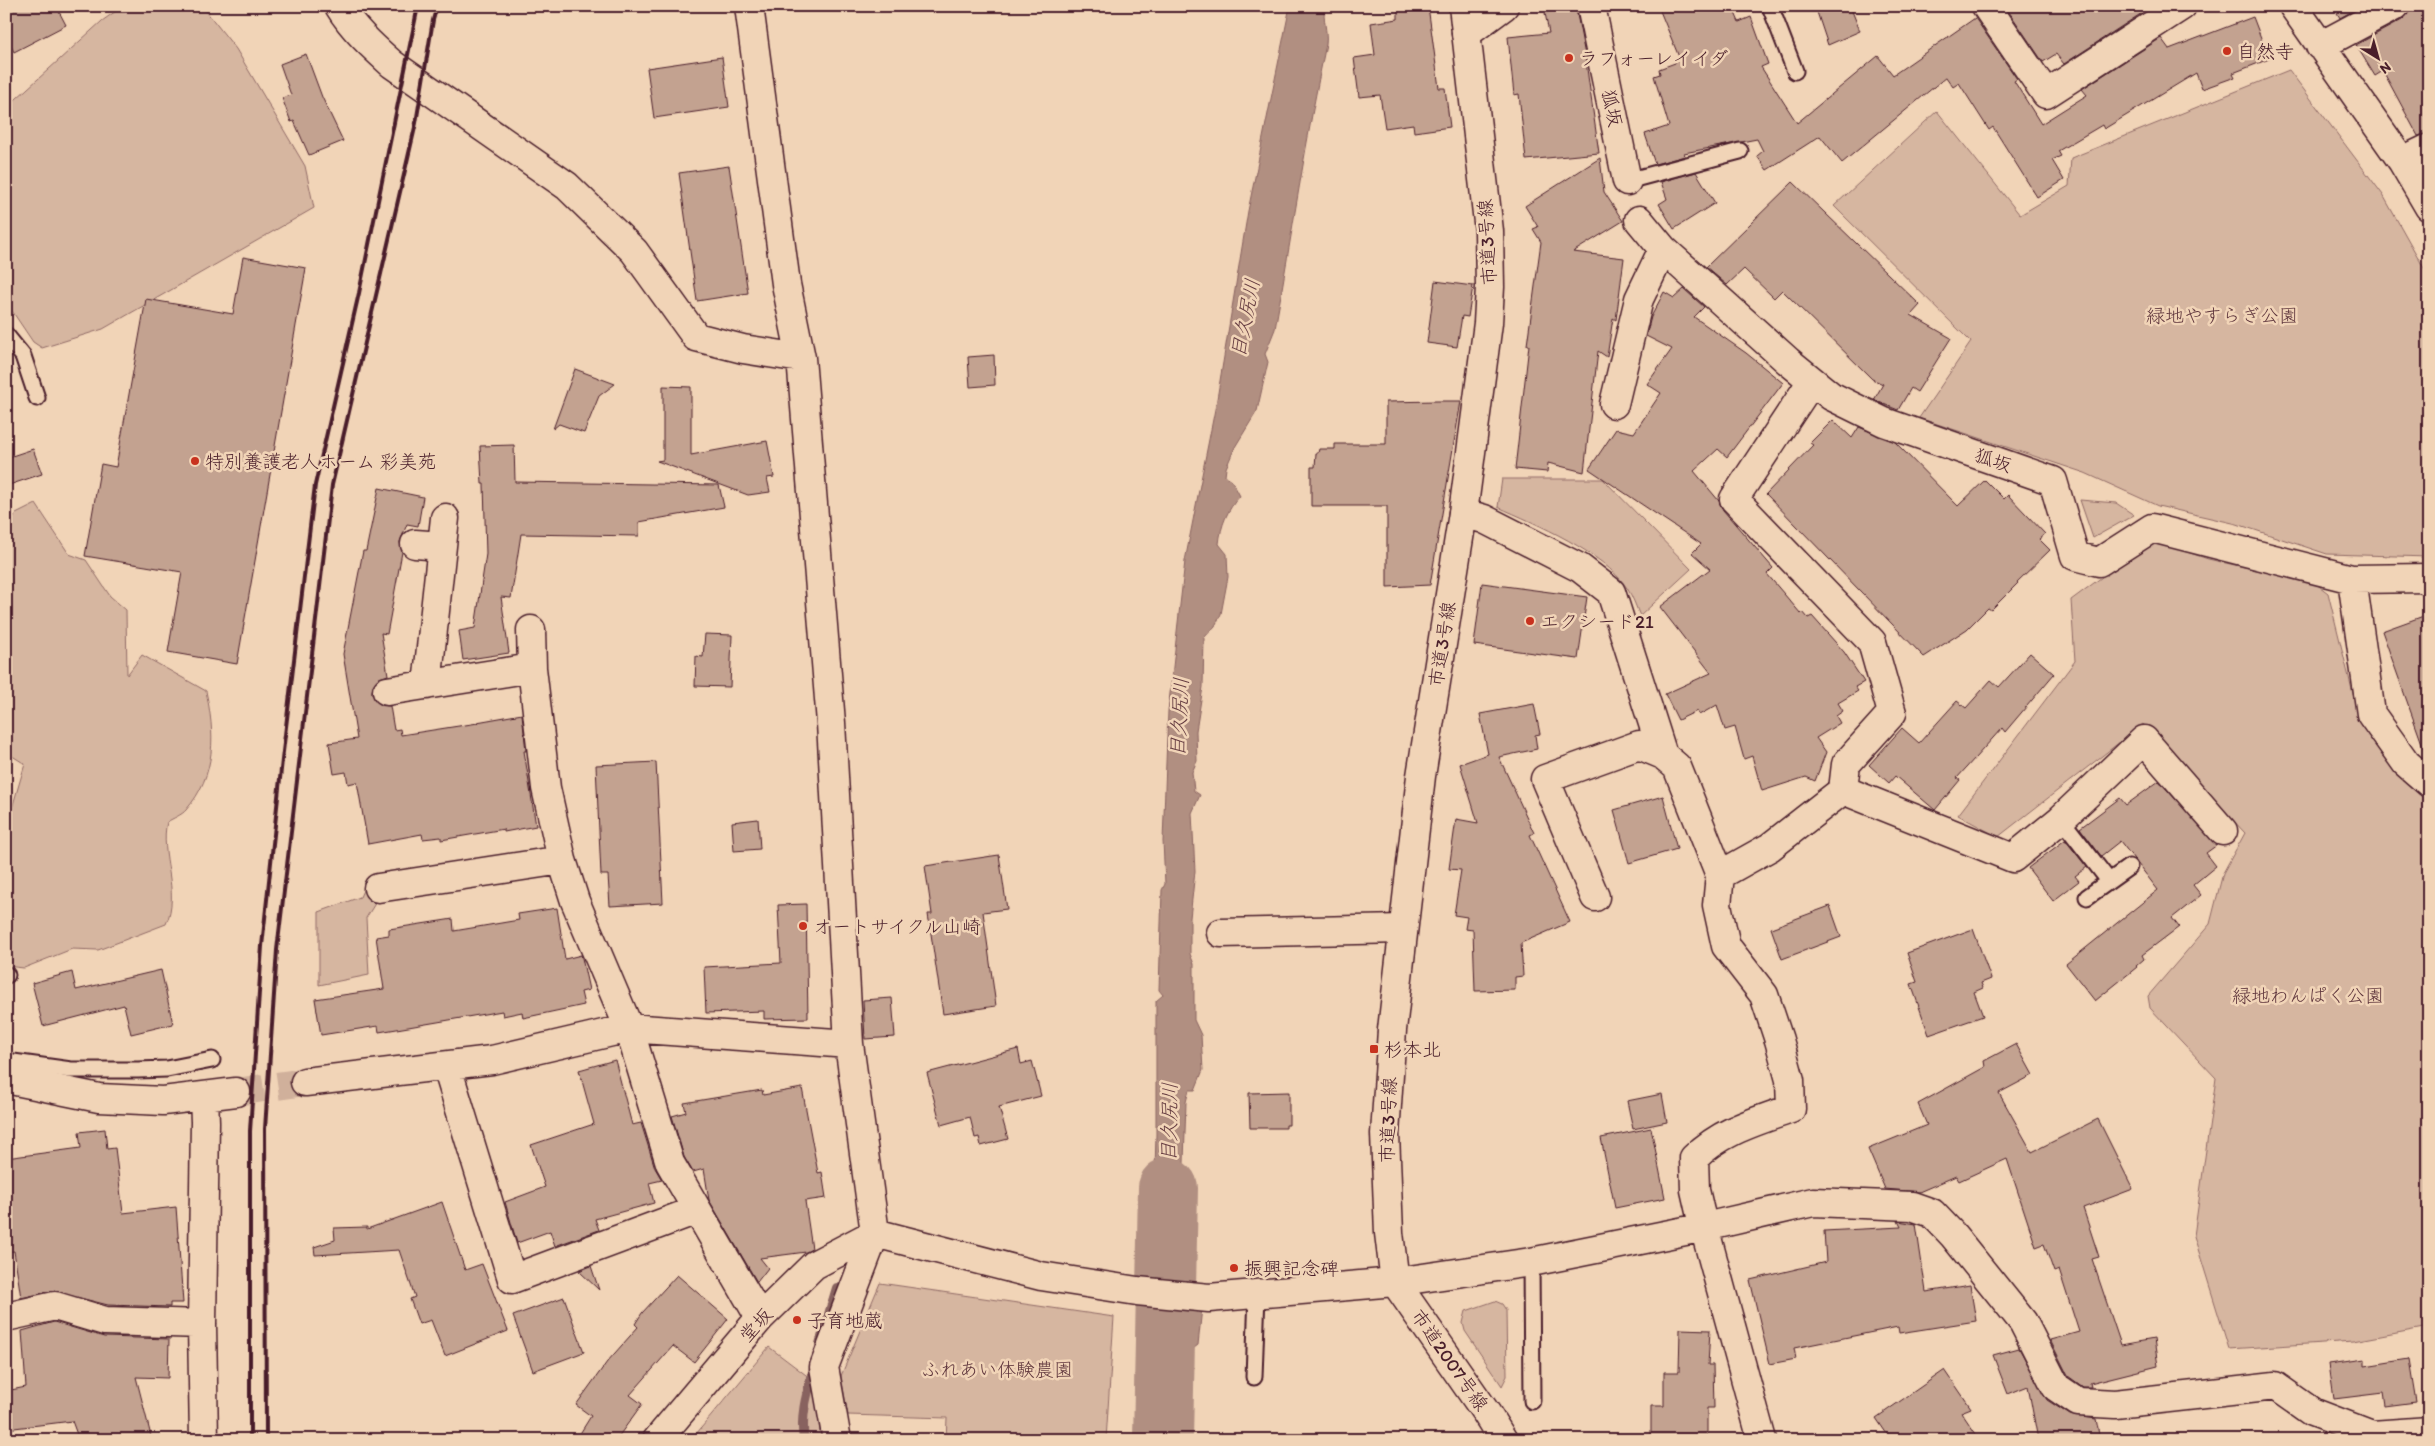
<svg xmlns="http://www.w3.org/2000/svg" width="2435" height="1446" viewBox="0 0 2435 1446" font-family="Itim,'Klee One',sans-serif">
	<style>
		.green { fill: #d6b6a0; stroke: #906a66 }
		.water { fill: #b18f81; stroke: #88625f }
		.pier { fill: #f1d4b7 }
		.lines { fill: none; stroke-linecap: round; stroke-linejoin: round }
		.stream { stroke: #88625f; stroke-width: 10 }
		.river { stroke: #b18f81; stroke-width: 60 }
		.building { fill: #c3a290; stroke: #4a1f2b }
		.street-tunnel { stroke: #d0b09b; stroke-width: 28; stroke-dasharray: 28 14; stroke-linecap: butt }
		.lane-casing { stroke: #4a1f2b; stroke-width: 19 }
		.street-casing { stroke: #4a1f2b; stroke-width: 31 }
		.secondary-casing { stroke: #4a1f2b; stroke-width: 31 }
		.lane { stroke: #f1d4b7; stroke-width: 15 }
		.street { stroke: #f1d4b7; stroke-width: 28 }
		.secondary { stroke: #f1d4b7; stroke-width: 28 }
		.rail { stroke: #4a1f2b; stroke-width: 4 }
		.poi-dot { fill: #c8321e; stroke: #f1d4b7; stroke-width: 2 }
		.labels { text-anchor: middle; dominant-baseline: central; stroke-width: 5; stroke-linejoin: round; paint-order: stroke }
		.poi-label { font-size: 19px; fill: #4a1f2b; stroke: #f1d4b7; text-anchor: start }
		.street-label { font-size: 19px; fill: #4a1f2b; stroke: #f1d4b7 }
		.park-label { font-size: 19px; fill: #5f363d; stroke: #f1d4b7 }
		.water-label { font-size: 20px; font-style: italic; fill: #643b40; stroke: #f1d4b7 }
	</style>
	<rect width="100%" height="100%" fill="#f1d4b7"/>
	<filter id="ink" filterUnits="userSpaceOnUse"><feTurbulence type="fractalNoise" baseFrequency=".02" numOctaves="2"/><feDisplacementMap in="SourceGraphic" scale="10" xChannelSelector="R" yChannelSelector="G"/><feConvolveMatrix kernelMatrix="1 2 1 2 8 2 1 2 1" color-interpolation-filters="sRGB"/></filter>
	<g filter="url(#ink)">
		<path class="green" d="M 123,6 L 202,6 L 236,49 L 305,166 L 314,208 L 103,329 L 42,348 L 33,342 L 6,302 L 6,108 L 102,21 Z
			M 2289,70 L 2383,195 L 2429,277 L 2429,557 L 2327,554 L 2237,524 L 2158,506 L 2085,473 L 1919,418 L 1971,342 L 1834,206 L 1937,111 L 2020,215 L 2069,186 L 2071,158 Z
			M 1502,479 L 1603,479 L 1691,569 L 1640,616 C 1636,607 1633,597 1627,588 C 1603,552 1537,524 1498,507 Z
			M 2080,500 L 2116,503 L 2134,515 L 2093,538 Z
			M 36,504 L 69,554 L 86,560 L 110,596 L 126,610 L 127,675 L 142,655 L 206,691 C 215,734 217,774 186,810 C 182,815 173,818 167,822 C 159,853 181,892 166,924 L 98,950 L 72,949 L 24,968 L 6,966 L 6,821 L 10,815 L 25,764 L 6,752 L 6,525 L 16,514 Z
			M 2152,540 L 2208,559 L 2315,583 L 2328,593 L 2361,726 L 2429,796 L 2429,1327 L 2354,1341 L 2229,1349 L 2194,1236 L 2216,1078 L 2150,1008 L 2148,996 L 2210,924 L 2223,873 L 2245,833 L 2143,724 L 1998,837 L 1958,815 L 2075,661 L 2071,600 Z
			M 367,881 L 379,897 L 366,918 L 369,975 L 319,985 L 319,912 L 360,897 Z
			M 880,1283 L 1114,1317 L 1106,1440 L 946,1440 L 947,1418 L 848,1415 L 841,1376 Z
			M 1495,1301 L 1502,1304 L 1506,1310 L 1507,1376 L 1502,1386 L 1465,1331 L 1463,1323 L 1466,1311 Z
			M 769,1347 L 814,1381 L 821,1440 L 691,1440 Z"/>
		<path class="water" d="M 1290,6 L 1325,6 C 1322,19 1328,31 1326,44 C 1306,138 1292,234 1275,329 L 1265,354 L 1268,362 L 1257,411 L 1235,447 L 1226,468 L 1225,476 L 1232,481 L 1240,496 C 1227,510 1221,525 1219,544 L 1227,554 L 1228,577 L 1221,614 L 1215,626 L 1204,638 L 1203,687 L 1196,731 L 1197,761 L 1192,772 L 1194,791 L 1200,795 L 1192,813 L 1195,871 L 1190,918 L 1190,954 L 1194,964 L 1194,1020 L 1201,1035 L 1203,1070 L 1195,1090 L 1189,1090 L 1186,1102 L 1183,1193 L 1185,1201 L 1195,1207 L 1195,1264 L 1194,1272 L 1152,1270 L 1156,1135 L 1156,1001 L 1163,995 L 1159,990 L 1162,890 L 1165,884 L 1163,841 L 1168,711 L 1185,561 L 1217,399 L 1248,211 Z
			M 1156,1307 L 1202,1308 L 1198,1345 L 1189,1352 L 1187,1385 L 1192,1393 L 1183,1440 L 1148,1440 Z"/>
		<path class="pier" d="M 1152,1270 L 1194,1272 L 1196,1272 L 1194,1274 L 1151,1273 L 1149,1271 Z"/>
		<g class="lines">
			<path class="stream" d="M 820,1344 L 837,1288
				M 804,1440 C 800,1413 808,1391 815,1365"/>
			<path class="river" d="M 1163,1440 L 1168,1188"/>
		</g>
		<path class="building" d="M 6,6 L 56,6 L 66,25 L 14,52 L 6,36 Z
			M 1398,6 L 1428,6 L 1439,88 L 1445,88 L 1450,127 L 1414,132 L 1413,124 L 1385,128 L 1380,95 L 1359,97 L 1354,58 L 1375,55 L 1371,23 L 1398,19 Z
			M 1658,6 L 1732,6 L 1739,22 L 1751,17 L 1768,64 L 1761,67 L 1797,123 L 1878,56 L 1893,75 L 1975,18 L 2017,79 L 2014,81 L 2041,124 L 2087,95 L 2082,89 L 2161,38 L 2169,49 L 2253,17 L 2269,59 L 2233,73 L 2235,77 L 2202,89 L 2196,73 L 2104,129 L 2102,125 L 2058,151 L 2061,156 L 2052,160 L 2064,180 L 2037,197 L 1993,127 L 1989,130 L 1959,83 L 1953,87 L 1946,77 L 1842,163 L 1820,136 L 1767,170 L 1757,156 L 1763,151 L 1757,139 L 1684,153 L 1685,156 L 1655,164 L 1645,134 L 1669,126 L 1654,76 L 1660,74 L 1659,69 L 1675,63 L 1674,59 L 1679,57 Z
			M 1815,6 L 1850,6 L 1860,31 L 1828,45 Z
			M 2005,6 L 2137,6 L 2142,13 L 2064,64 L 2056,54 L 2043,62 Z
			M 2333,6 L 2361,6 L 2340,18 Z
			M 2411,6 L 2429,6 L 2429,133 L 2418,136 L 2383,71 L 2375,76 L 2356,45 L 2402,20 L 2408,14 Z
			M 1576,9 L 1585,55 L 1599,153 L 1526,160 L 1519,94 L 1514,95 L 1508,37 L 1549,33 L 1545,13 Z
			M 306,54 L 322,97 L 343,141 L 309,155 L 294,121 L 291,122 L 282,98 L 291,95 L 280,64 Z
			M 722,57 L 729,107 L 654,118 L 647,68 Z
			M 1600,158 L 1604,192 L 1623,221 L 1573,252 L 1624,258 L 1616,320 L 1613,318 L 1607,357 L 1598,351 L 1584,472 L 1548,463 L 1547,472 L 1515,469 L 1529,345 L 1527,345 L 1541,242 L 1533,229 L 1538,227 L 1525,206 Z
			M 729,166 L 748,293 L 697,301 L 679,173 Z
			M 1696,172 L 1715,203 L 1674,229 L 1659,204 L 1667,199 L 1661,182 Z
			M 1793,182 L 1920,305 L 1911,315 L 1951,338 L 1917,392 L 1911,388 L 1898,410 L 1874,400 L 1883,384 L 1872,379 L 1782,290 L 1774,298 L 1744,269 L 1727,285 L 1706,267 Z
			M 243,257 L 306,268 L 237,664 L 168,652 L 182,572 L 85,556 L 101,464 L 116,467 L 146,299 L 233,314 Z
			M 1435,281 L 1473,286 L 1468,317 L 1462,316 L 1457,347 L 1427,343 Z
			M 1684,289 L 1704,307 L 1694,317 L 1746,353 L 1783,383 L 1727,457 L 1718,449 L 1694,471 L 1719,501 L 1723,510 L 1773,568 L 1767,574 L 1801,614 L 1803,612 L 1808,618 L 1812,616 L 1844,652 L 1864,682 L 1855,687 L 1858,691 L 1838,703 L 1843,711 L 1836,716 L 1840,723 L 1816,738 L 1826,752 L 1815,781 L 1806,777 L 1762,791 L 1752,756 L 1744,759 L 1735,727 L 1725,730 L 1717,705 L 1699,715 L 1697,711 L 1678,720 L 1665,694 L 1711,673 L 1660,607 L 1710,569 L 1692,553 L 1701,544 L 1589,469 L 1616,429 L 1634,433 L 1661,393 L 1647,384 L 1672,349 L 1646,336 L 1651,317 L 1664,292 L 1674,298 Z
			M 994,355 L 995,385 L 970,387 L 968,357 Z
			M 575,369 L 615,384 L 599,396 L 584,433 L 559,424 L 553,429 Z
			M 663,386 L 691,387 L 691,455 L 767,441 L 774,477 L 767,478 L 770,492 L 748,495 L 657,461 L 663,460 Z
			M 1437,401 L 1461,401 L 1430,585 L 1387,587 L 1387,506 L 1311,506 L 1311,467 L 1315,467 L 1316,453 L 1318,453 L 1319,449 L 1335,449 L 1335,444 L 1386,444 L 1386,402 Z
			M 1833,420 L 1852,438 L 1859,427 L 1895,442 L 1958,506 L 1985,480 L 2004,499 L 2008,495 L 2045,534 L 2039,539 L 2050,550 L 2017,582 L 2018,583 L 1991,610 L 1988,608 L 1967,629 L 1924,657 L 1766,494 L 1813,445 L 1810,443 Z
			M 514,445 L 515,482 L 719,485 L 724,507 L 639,522 L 639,536 L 521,534 L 511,598 L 501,597 L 509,653 L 463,660 L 459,631 L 475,628 L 486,554 L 484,484 L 482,484 L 480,446 Z
			M 33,449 L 42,474 L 6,486 L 6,458 Z
			M 379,488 L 423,497 L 418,526 L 407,524 L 400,542 L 402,552 L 387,634 L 381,633 L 388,675 L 378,679 L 373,685 L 372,693 L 375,700 L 381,705 L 390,706 L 394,730 L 400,729 L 401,735 L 478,723 L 477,722 L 522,714 L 526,751 L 524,751 L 536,826 L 504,832 L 504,829 L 441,840 L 441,837 L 423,839 L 422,834 L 368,844 L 357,782 L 348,784 L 346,772 L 334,774 L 329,743 L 357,739 L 343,654 L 363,551 L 366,551 Z
			M 1482,583 L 1587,597 L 1578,659 L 1474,645 Z
			M 2429,614 L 2429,751 L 2425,752 L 2382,631 Z
			M 705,634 L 732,635 L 730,687 L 695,686 L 696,656 L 703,657 Z
			M 2030,653 L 2054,674 L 2005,732 L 2002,728 L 1957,778 L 1960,780 L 1935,810 L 1895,776 L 1889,783 L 1869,765 L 1902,728 L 1919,743 L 1957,701 L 1966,708 L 1991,680 L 1999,687 Z
			M 1534,704 L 1540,734 L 1535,735 L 1537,749 L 1499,757 L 1534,833 L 1530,835 L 1570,922 L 1521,943 L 1523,976 L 1515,977 L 1515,990 L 1475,991 L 1473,930 L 1465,929 L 1467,917 L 1454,915 L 1461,870 L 1449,869 L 1456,819 L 1478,823 L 1460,764 L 1488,754 L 1480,714 Z
			M 656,762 L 663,903 L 610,906 L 608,875 L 601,875 L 596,765 Z
			M 2159,781 L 2217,845 L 2206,853 L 2216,866 L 2193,885 L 2201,895 L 2172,918 L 2179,927 L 2142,955 L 2144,959 L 2136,966 L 2137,967 L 2095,1001 L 2066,964 L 2158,890 L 2120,841 L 2101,856 L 2080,828 L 2120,798 L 2126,805 Z
			M 1663,796 L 1677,849 L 1629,863 L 1614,810 Z
			M 758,819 L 760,849 L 734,851 L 732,822 Z
			M 2065,840 L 2087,867 L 2075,876 L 2079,881 L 2053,901 L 2028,868 Z
			M 999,855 L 1007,909 L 983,912 L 996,1006 L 943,1014 L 928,914 L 932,914 L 925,866 Z
			M 806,904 L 808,1018 L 764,1019 L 764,1011 L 706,1013 L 704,967 L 781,963 L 778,905 Z
			M 1830,906 L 1841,937 L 1782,959 L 1771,928 Z
			M 557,908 L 565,959 L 581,955 L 582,958 L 589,990 L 581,992 L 584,1005 L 523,1018 L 522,1012 L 503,1016 L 502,1011 L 379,1032 L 378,1026 L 321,1035 L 315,999 L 384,989 L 376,937 L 389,935 L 389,929 L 453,919 L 454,931 L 519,920 L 518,914 Z
			M 1973,929 L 1991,979 L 1981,983 L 1983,988 L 1974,992 L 1983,1016 L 1929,1035 L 1911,984 L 1917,982 L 1907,953 Z
			M 161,970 L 173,1024 L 131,1034 L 124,1005 L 43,1026 L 32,983 L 72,972 L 76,990 Z
			M 892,998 L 895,1037 L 865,1039 L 863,1000 Z
			M 2016,1044 L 2033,1075 L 1999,1093 L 2032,1152 L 2098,1119 L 2133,1189 L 2083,1208 L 2099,1257 L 2092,1259 L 2121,1345 L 2154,1339 L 2158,1366 L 2090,1383 L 2091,1387 L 2083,1387 L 2068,1376 L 2050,1340 L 2079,1332 L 2059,1270 L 2054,1272 L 2044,1244 L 2036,1247 L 2007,1159 L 1959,1181 L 1956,1176 L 1919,1192 L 1885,1189 L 1868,1149 L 1927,1125 L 1918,1104 L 1985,1067 L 1984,1061 Z
			M 1018,1049 L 1021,1064 L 1032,1061 L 1041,1096 L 999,1107 L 1008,1139 L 981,1146 L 979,1137 L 975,1138 L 970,1117 L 941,1125 L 927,1073 Z
			M 615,1060 L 632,1125 L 641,1123 L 655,1168 L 662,1180 L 649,1183 L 654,1203 L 595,1219 L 599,1230 L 555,1246 L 550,1231 L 517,1243 L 505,1202 L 545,1187 L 531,1145 L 594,1124 L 579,1070 Z
			M 802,1088 L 818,1173 L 822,1172 L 826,1198 L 805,1201 L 812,1249 L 806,1252 L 760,1258 L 768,1268 L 757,1282 L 709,1200 L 704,1169 L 693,1172 L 684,1157 L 672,1116 L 686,1112 L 684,1103 L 762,1090 L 763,1095 Z
			M 1289,1092 L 1289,1125 L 1286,1125 L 1286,1128 L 1250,1128 L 1249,1093 Z
			M 1662,1094 L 1667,1122 L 1633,1129 L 1627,1101 Z
			M 1651,1128 L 1665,1198 L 1615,1208 L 1601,1138 Z
			M 105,1129 L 107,1149 L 115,1148 L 123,1213 L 176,1207 L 183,1303 L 170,1303 L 170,1307 L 108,1305 L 52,1291 L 21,1298 L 14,1251 L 6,1252 L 6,1158 L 81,1148 L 79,1132 Z
			M 442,1202 L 465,1270 L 482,1264 L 508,1331 L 445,1356 L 431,1320 L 419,1324 L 410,1299 L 415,1297 L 399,1250 L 315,1255 L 314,1247 L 335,1240 L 334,1228 L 367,1227 L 367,1229 Z
			M 1898,1221 L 1916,1224 L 1926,1292 L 1970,1285 L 1976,1321 L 1899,1333 L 1898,1327 L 1794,1348 L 1796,1359 L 1770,1364 L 1750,1280 L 1826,1262 L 1824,1231 L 1901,1227 Z
			M 591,1266 L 599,1290 L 579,1271 Z
			M 677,1275 L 728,1319 L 694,1362 L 673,1346 L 630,1395 L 642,1404 L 616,1440 L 576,1440 L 591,1416 L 576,1405 L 607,1362 L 638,1327 L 635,1324 L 642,1313 Z
			M 564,1297 L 584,1352 L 533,1371 L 513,1316 Z
			M 54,1322 L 104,1337 L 169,1339 L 168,1378 L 136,1377 L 152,1440 L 79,1440 L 72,1421 L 6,1429 L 6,1391 L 26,1387 L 22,1331 Z
			M 1680,1329 L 1710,1330 L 1708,1365 L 1713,1365 L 1714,1408 L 1707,1408 L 1707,1440 L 1651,1440 L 1651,1406 L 1664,1406 L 1664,1372 L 1679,1372 Z
			M 2019,1348 L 2047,1400 L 2070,1415 L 2096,1419 L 2100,1440 L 2038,1440 L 2028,1386 L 2008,1394 L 1993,1355 Z
			M 2365,1359 L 2365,1366 L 2409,1359 L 2416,1402 L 2385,1406 L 2383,1393 L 2334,1399 L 2329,1364 Z
			M 1945,1370 L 1971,1408 L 1961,1412 L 1980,1440 L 1891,1440 L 1876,1418 Z"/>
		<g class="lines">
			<path class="street-tunnel" d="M 236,1092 L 305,1082"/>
			<defs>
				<path id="lane" d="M 1770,6 L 1795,71
					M 1627,181 L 1740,151
					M 6,335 L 23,356 L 37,398
					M 2061,819 L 2109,881
					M 2087,897 L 2129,867
					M 6,975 L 7,975
					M 6,1061 L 71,1070 L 138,1070 L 167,1069 L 212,1060
					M 1531,1262 L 1532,1401
					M 1254,1377 L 1257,1294"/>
				<path id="street" d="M 339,6 C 353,29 372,46 392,64 L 567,186 L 634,251 L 696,337 L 743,349 L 801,358
					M 749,6 L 786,284 L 801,358 L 831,723 L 849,1044 L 875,1233 L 824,1367 L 837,1440
					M 1591,6 L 1627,181
					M 1986,6 L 2046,94 L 2182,6
					M 2293,6 L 2402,161 L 2429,207
					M 1466,34 L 1504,6
					M 2320,46 L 2395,6
					M 2402,161 L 2429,148
					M 1639,220 L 1663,249 L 1788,361 L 1831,396 L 1884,422 L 2053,481 L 2075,556 L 2099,562 L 2152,528 L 2352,579 L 2429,578
					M 1614,404 L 1639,299 L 1663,249
					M 1463,513 L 1484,519 L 1580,568 L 1611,592 L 1663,755 L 1677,767 L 1720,875 L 1717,905 L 1726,946 L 1764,995 L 1779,1040 L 1790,1080 L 1791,1109 C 1757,1121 1721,1131 1694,1158 L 1695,1190 L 1700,1212 L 1762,1440
					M 415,544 L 442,546
					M 2352,579 L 2371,714 L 2406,763 L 2429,783
					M 531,630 L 532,668 L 546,788 L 562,860 L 575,901 L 629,1028 L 670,1163 L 760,1318
					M 427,685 L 445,518
					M 387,691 L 532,668
					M 1843,790 L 2013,858 L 2061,819 L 2144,740 L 2223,831
					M 1720,875 L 1770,847 L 1843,790 L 1846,764 L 1892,713 L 1872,642 L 1734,499 L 1812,381
					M 378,888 L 562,860
					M 1595,897 L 1545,779 L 1639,745 L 1663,755
					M 1221,933 L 1403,929
					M 447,1067 L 512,1279 L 697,1210
					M 6,1079 L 99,1098 L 163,1101 L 236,1092
					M 305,1082 L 492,1060 L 629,1028 L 849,1044
					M 204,1097 L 205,1122 L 202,1324 L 204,1440
					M 875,1233 L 1041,1276 L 1137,1291 L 1209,1298 L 1395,1282 L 1531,1262 L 1705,1227 L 1813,1202 L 1912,1206 L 1932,1213 L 1953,1235 L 2023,1322 L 2056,1387 L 2078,1402 L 2115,1404 L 2275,1386 L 2312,1412 L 2372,1435 L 2429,1431
					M 6,1317 L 55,1306 L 105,1321 L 202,1324
					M 657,1440 L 760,1318 L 814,1265 L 875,1233"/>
				<path id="secondary" d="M 1463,6 L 1489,231 L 1490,287 L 1488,323 L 1463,513 L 1421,776 L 1392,1030 L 1385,1134 L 1389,1233 L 1395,1282 L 1487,1414 L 1503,1440"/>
			</defs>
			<use href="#lane" class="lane-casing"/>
			<use href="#street" class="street-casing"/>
			<use href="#secondary" class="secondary-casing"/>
			<use href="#lane" class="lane"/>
			<use href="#street" class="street"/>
			<use href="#secondary" class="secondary"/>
			<path class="rail" d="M 250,1440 L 250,1131 L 262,946 L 282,760 L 315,485 L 359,293 L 418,6
				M 266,1440 L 265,1129 L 277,950 L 332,485 L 416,123 L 433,20 L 437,6"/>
		</g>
	</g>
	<g class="poi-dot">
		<circle cx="2227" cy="51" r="5"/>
		<circle cx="1569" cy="58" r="5"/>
		<circle cx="195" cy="461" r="5"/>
		<circle cx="1530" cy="621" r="5"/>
		<circle cx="803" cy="926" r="5"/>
		<rect x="1369" y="1044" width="10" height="10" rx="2.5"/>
		<circle cx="1234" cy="1268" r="5"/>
		<circle cx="797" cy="1320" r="5"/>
	</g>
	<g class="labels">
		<g class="poi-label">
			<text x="2237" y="51">自然寺</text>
			<text x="1579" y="58">ラフォーレイイダ</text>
			<text x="205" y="461">特別養護老人ホーム 彩美苑</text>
			<text x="1540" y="621">エクシード21</text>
			<text x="813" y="926">オートサイクル山崎</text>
			<text x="1384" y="1049">杉本北</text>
			<text x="1244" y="1268">振興記念碑</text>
			<text x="807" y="1320">子育地蔵</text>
		</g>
		<g class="street-label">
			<text transform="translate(1612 108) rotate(78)">狐坂</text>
			<text transform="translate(1487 242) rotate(-93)">市道3号線</text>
			<text transform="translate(1993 460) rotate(19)">狐坂</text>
			<text transform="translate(1442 644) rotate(-81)">市道3号線</text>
			<text transform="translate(1388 1120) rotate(-88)">市道3号線</text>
			<text transform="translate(756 1325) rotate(-48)">堂坂</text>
			<text transform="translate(1450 1360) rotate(55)">市道2007号線</text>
		</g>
		<g class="park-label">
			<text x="2222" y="315">緑地やすらぎ公園</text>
			<text x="2308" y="995">緑地わんぱく公園</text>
			<text x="997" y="1369">ふれあい体験農園</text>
		</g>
		<g class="water-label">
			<text transform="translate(1245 318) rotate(-79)">目久尻川</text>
			<text transform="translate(1179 717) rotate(-87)">目久尻川</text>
			<text transform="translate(1169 1122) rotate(-89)">目久尻川</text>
		</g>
	</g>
	<rect width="2435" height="1446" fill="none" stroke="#f1d4b7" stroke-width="25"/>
	<rect x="12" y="12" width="2410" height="1421" fill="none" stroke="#4a1f2b" stroke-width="2" filter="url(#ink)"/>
	<g transform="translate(2378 58) rotate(143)" stroke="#f1d4b7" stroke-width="4" paint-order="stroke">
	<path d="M0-4L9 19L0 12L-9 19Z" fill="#4a1f2b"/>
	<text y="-8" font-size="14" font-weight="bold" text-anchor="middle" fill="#4a1f2b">N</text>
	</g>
</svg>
